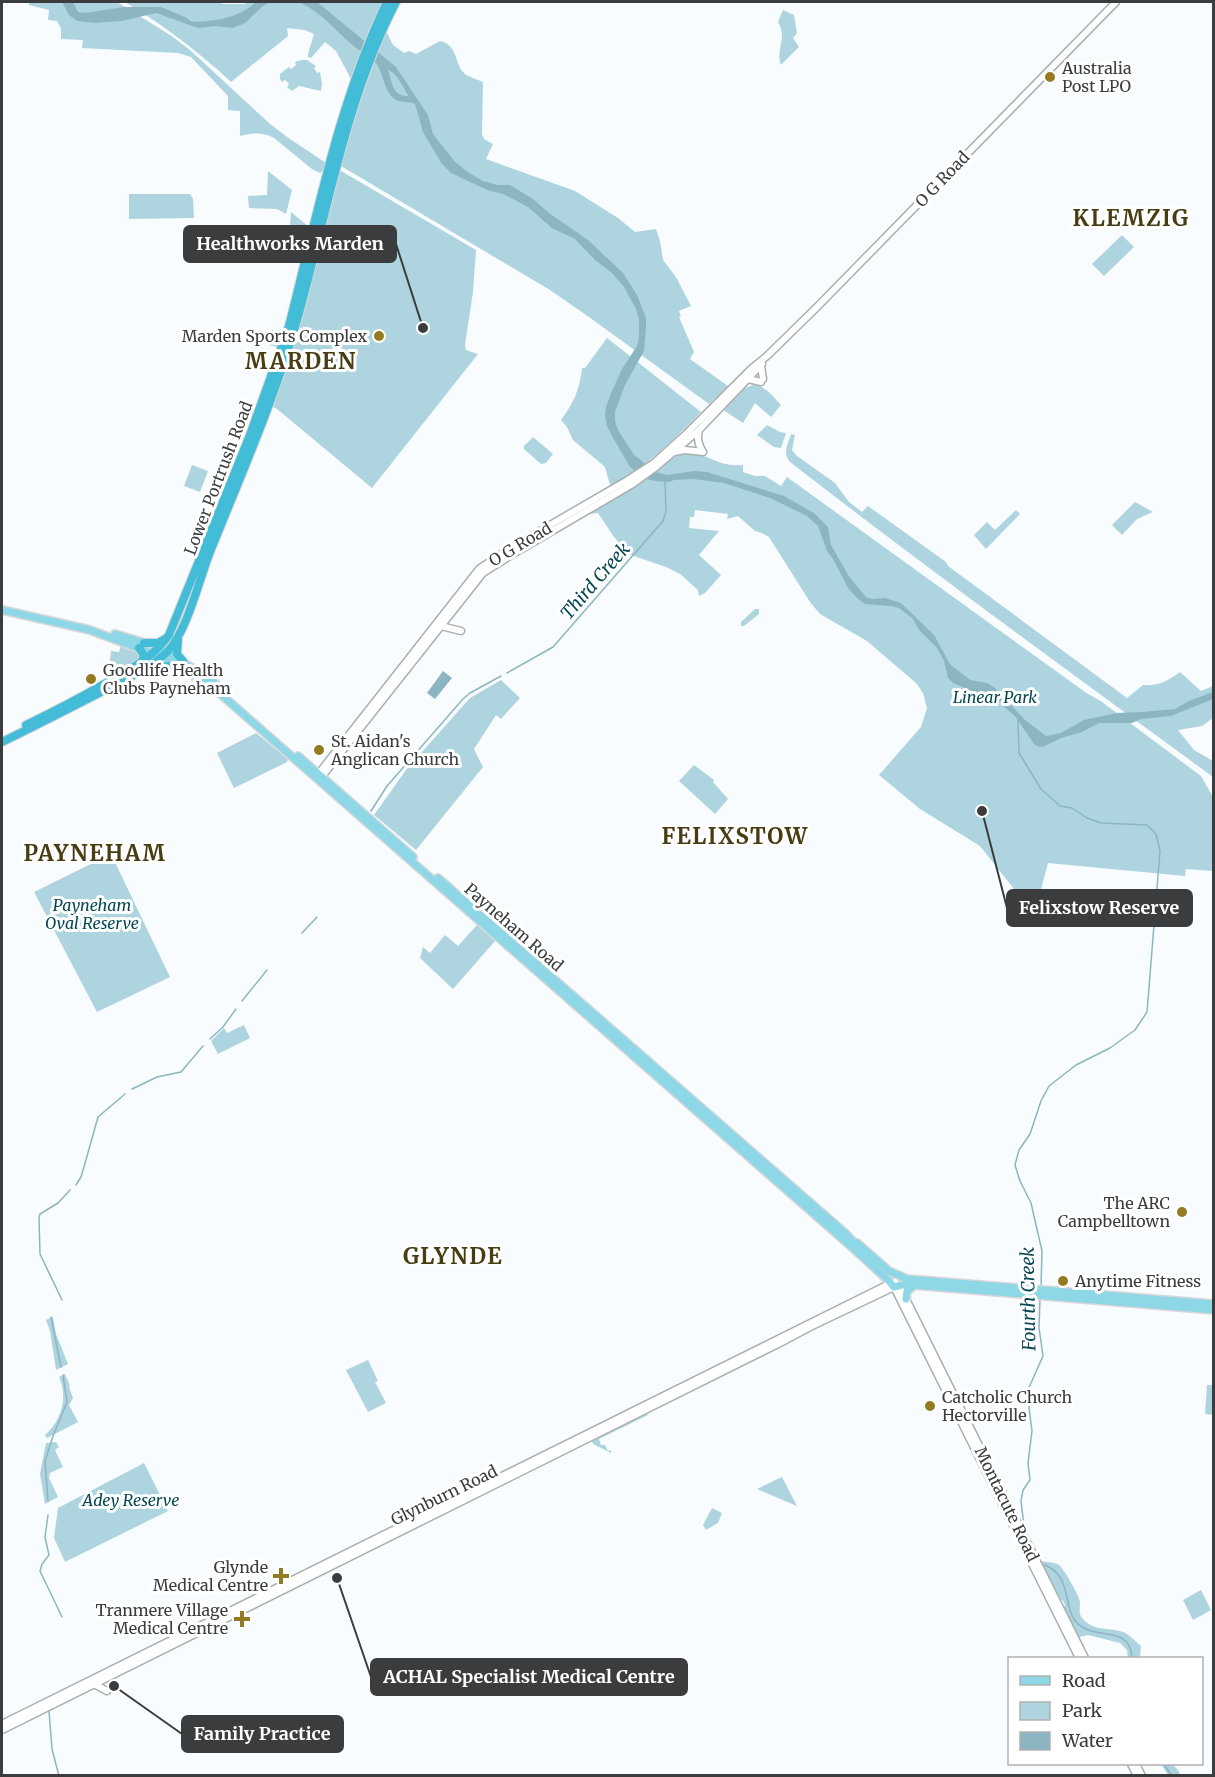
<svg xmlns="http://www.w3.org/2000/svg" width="1215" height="1777" viewBox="0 0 1215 1777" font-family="Merriweather,serif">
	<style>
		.green { fill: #add4df }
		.water { fill: #8bb6c1; fill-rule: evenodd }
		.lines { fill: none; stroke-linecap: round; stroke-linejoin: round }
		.stream { stroke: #8bb6c1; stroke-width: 1.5 }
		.secondary-casing { stroke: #abafb0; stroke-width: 9 }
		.primary-casing { stroke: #d8d8d8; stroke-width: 10 }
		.highway-casing { stroke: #d8d8d8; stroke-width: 10 }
		.secondary { stroke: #fff; stroke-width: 6 }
		.primary { stroke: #8ed7e7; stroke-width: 7 }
		.highway { stroke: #43bdd7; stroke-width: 8 }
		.poi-dot { fill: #947b22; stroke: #fff; stroke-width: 2 }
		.labels { text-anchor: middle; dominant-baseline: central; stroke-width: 6; stroke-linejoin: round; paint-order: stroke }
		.poi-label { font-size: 16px; fill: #3a3c3d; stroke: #fff; text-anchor: start }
		.street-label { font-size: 16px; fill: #3a3c3d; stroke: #fff }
		.park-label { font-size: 16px; font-style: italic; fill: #044653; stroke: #fff }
		.water-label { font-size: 18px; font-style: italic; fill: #084955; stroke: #fff }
		.district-label { font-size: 22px; font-weight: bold; letter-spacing: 1.5px; fill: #483c13; stroke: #fff }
		.leader { fill: none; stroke: #3a3c3d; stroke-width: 2 }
		.callout-dot { fill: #3a3c3d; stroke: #fff; stroke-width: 2 }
		.callout { fill: #3a3c3d; stroke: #3a3c3d; stroke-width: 2 }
		.callout-label { font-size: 18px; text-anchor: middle; font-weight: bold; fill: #fff }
	</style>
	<rect width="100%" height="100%" fill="#f8fcfe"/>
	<path class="green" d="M 29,2 L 117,2 L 170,35 L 190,50 L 269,123 L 287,137 L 326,163 L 324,170 L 320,173 L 312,169 L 274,138 C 262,132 253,133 240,136 L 240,111 L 228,110 L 228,96 L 191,57 L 178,53 L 82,48 L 83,40 L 61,39 L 61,28 L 57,21 L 48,20 L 49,10 L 29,5 Z
		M 125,2 L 222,2 L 222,4 L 245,4 L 247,2 L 382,2 L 369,30 L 351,79 L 336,51 L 325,42 L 311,58 L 308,57 L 308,54 L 314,34 L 305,30 L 287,28 L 288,36 L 231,82 C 198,51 163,25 125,2 Z
		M 783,10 L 794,15 L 797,33 L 793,38 L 799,47 L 781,65 C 775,49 788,39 778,22 Z
		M 385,29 L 393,45 L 404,53 L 409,51 L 416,54 L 440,41 C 458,45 454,63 464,73 C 468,77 477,79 483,82 L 482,134 L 484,139 L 493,144 L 486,159 L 575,191 L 618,218 L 635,232 L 656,229 L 660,241 L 663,260 L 676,277 L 691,306 L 679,311 L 681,316 L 679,317 L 694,352 L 690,359 L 728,386 L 709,404 L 589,317 L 550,290 L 341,166 L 355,113 Z
		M 302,60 L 307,60 L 316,66 L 314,68 L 317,73 L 320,72 L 322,83 L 321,91 L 299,86 L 292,91 L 287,87 L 289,84 L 285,80 L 282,82 L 280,79 L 280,74 L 289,67 L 291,69 L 296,65 L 295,62 Z
		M 336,168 L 476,250 L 473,292 L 465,345 L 466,350 L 478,354 L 372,488 L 277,409 L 268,405 Z
		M 268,171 L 292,190 L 286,214 L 277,209 L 249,208 L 248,196 L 267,195 Z
		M 129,194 L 190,194 L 193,199 L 194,218 L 129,219 Z
		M 291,212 L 309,227 L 308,235 L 303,231 L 290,226 Z
		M 1122,235 L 1134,247 L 1104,276 L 1092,264 Z
		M 270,330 L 279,330 L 282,333 L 278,347 L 268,345 Z
		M 607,338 L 701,412 C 673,440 647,468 610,485 L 605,467 L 573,440 L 567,427 L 561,420 C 573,404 580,389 582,368 L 585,368 Z
		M 753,385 C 765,385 773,397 781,405 L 771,417 L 755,403 L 743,423 L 723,410 L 745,388 Z
		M 767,425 L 780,432 L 786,433 L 781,448 L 774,447 L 757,435 Z
		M 791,434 L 795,435 L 792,450 L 797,456 L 835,483 L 849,502 L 862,512 L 868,506 L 946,562 L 948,566 L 1127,698 L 1143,685 C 1158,686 1168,681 1180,672 L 1201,691 L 1213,686 L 1213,718 L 1202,726 L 1178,730 L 1194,750 L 1213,761 L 1213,777 C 1071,673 929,570 790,462 C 782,453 788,444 791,434 Z
		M 533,437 L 553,454 L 546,463 L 541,464 L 524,449 L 524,446 Z
		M 682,452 C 686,453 692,453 696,454 C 715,458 721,467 743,465 L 743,472 L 755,476 L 765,476 L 781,486 L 787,477 L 1085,692 L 1102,702 L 1201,776 L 1213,797 L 1213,871 L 1186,869 L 1185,876 L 1048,863 L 1035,912 L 1022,899 L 980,846 L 920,809 L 879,775 L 921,727 L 927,708 L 923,693 L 916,683 L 867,641 L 820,614 L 810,602 L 769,537 L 762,533 L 755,531 L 738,516 L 727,519 L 728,514 L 695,510 L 694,517 L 690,517 L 689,528 L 719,531 L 699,555 L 721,575 L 705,593 L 699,596 L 698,590 L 680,574 L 666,567 L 628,554 L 614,537 L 598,513 L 590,514 L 589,512 L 617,497 Z
		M 192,465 L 208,471 L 200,492 L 184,486 Z
		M 1135,502 L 1153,512 L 1137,519 L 1122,535 L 1112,525 Z
		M 1016,510 L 1020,514 L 986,549 L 974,535 L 987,522 L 995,530 Z
		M 755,609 L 759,609 L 759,614 L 744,626 L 741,626 L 741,622 Z
		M 121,645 L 140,653 L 141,659 L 116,674 L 110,660 L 111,651 L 119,652 Z
		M 501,680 L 520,698 L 501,719 L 496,715 L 474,749 L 483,767 L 416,850 L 374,815 L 406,770 L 470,698 Z
		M 256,733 L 288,759 L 287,762 L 234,788 L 217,753 Z
		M 694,765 L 714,780 L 713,782 L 728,799 L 715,814 L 679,781 Z
		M 111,854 L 170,977 L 97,1012 L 34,892 Z
		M 477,925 L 495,941 L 453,989 L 420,958 L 423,947 L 430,953 L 445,935 L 458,946 Z
		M 244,1025 L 250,1038 L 218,1054 L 211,1041 L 224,1028 L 227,1033 Z
		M 53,1317 L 56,1334 L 68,1364 L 56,1370 L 50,1331 L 46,1320 Z
		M 368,1360 L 378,1381 L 375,1382 L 386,1403 L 368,1412 L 346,1370 Z
		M 65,1374 L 70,1386 L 69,1387 L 73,1398 L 69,1405 L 78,1422 L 47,1438 L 45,1435 C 62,1421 68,1396 59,1377 Z
		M 1207,1385 L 1213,1385 L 1213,1415 L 1205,1414 Z
		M 647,1414 L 648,1415 L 599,1439 L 601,1445 L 605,1445 L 608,1451 L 611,1450 L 611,1453 L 593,1444 L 592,1441 Z
		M 56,1442 L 59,1447 L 55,1450 L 63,1467 L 50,1473 L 49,1478 L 58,1497 L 45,1504 L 40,1474 L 46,1443 Z
		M 144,1463 L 168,1511 L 65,1562 L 54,1538 L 58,1508 Z
		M 782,1477 L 797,1506 L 757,1489 Z
		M 712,1508 L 722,1513 L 718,1523 L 706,1530 L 703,1525 Z
		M 1040,1561 C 1046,1562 1054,1562 1059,1565 C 1064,1569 1079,1595 1080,1602 C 1080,1608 1078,1614 1083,1619 C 1094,1632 1109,1627 1123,1632 C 1129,1634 1136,1642 1141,1646 L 1140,1658 L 1128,1658 L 1127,1650 L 1120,1643 L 1088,1635 L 1079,1637 L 1064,1608 L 1065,1605 L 1063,1601 L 1060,1599 Z
		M 1201,1590 L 1211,1610 L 1193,1620 L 1183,1600 Z
		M 1161,1764 L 1172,1764 L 1178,1770 L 1180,1775 L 1168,1775 Z"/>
	<path class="water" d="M 62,2 L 73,2 L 78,12 L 85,13 L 124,7 L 161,7 L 185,17 L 192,22 C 216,21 237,19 256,2 L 271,2 L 263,6 L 245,23 L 233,28 L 215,26 L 198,28 L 156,13 L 122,21 L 95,23 L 77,21 L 69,15 Z
		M 298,2 L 317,2 L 396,67 L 428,115 L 433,134 L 455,162 L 469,173 L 483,181 L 498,185 L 510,185 L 533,199 L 549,213 L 588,240 L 623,273 L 637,295 L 646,318 L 646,328 L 644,351 L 625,385 L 615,412 L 615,421 L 618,430 L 634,455 L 656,472 L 667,475 L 694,471 L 707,472 L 784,496 L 814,513 L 828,527 L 831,545 L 835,552 L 850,578 L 866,597 L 872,599 L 885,598 L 901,603 L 934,635 L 950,664 L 970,680 L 987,683 L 995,688 L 1024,719 L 1046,736 L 1061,733 L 1084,720 L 1117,713 L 1142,712 L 1175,709 L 1189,701 L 1213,692 L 1213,699 L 1171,716 L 1141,719 L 1132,723 L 1099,723 L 1082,732 L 1061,738 L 1045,746 L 1039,747 L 1034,744 L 1015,716 L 993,697 L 977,693 L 953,683 L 948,678 L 944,661 L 937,648 L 920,631 L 912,618 L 907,614 L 899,608 L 890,606 L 865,604 L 856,597 L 848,588 L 833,559 L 827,551 L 818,526 L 807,516 L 770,498 L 724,483 L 693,479 L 674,480 L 669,482 L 655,481 L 643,478 L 630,467 L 612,436 L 607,426 L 605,417 L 606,407 L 611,393 L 622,369 L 637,346 L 639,337 L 639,319 L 636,309 L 624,287 L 612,273 L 595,260 L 575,239 L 552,228 L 528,207 L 503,194 L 487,190 L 451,173 L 442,164 L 423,132 L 415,104 C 409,101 402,103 396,100 C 384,93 384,74 376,63 C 370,56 361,52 354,46 C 335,31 321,11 298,2 ZM 388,70 C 398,74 402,86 408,95 L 407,96 C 392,96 392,81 388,70 Z
		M 443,671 L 452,678 L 435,699 L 427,693 Z"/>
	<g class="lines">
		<path class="stream" d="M 507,673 L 553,647 L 663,521 L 666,511 L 665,482
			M 1018,720 L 1019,753 L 1041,789 L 1060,806 L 1072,808 L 1087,818 L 1101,823 L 1147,825 L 1156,834 L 1160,851 L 1147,1012 L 1135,1030 L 1110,1048 L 1076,1065 L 1049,1086 L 1041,1101 L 1030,1134 L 1019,1150 L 1015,1165 L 1020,1181 L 1031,1203 L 1042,1251 L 1041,1288
			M 371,811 L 387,786 L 463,699 L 470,693 L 501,676
			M 302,933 L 317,917
			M 242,1001 L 267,970
			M 210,1039 L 223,1027 L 236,1009
			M 132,1089 L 157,1077 L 181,1072 L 203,1046
			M 76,1185 L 81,1177 L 84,1167 L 98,1117 L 125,1094
			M 62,1300 L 40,1254 L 39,1218 L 40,1214 L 58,1203 L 70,1190
			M 51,1317 L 61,1367
			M 48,1501 L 45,1461 L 53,1436 L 67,1402 L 63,1375
			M 48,1515 L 45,1537 L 49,1555 L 42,1564 L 40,1571 L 62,1617
			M 1024,1526 L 1021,1501 L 1023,1490 L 1030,1480 L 1028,1463 L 1032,1431 L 1027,1392 L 1043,1356 L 1039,1328 L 1040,1299
			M 1045,1565 C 1073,1576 1062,1609 1078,1624 C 1097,1641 1130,1624 1132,1658
			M 49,1711 L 52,1749 L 59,1776
			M 1164,1764 L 1172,1776"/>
		<defs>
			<path id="secondary" d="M 761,366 L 763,379
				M 748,379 L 761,382
				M 699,430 C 697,439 698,444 703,452
				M 674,452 L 685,450 L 703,452
				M 441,626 L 461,631
				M 316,777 L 479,569 L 507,550 L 626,481 L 654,463 L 686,434 L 751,369 L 767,356 L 817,307 L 1116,2
				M 320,779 L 483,573 L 513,554 L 631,485 L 656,467 L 698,431 L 762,364
				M 895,1282 L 901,1289 L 1085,1658
				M 94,1684 L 107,1691
				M 2,1724 L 891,1283
				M 2,1730 L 780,1343 L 810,1327 L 894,1287 L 1079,1658
				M 1131,1764 L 1137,1776
				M 1136,1764 L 1142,1776"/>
			<path id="primary" d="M 2,610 L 90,630
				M 87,629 L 162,657 L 187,671 L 217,691 L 853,1248 L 889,1281 L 894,1287 L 902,1285 L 914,1285 L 1214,1310
				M 115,634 L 148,644
				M 164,651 L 209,678 L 219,687
				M 298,756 L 413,857
				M 438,878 L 845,1233 L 860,1249
				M 857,1243 L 889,1271 L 907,1279 L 1214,1304
				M 906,1299 L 907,1291 L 915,1285"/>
			<path id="highway" d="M 178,640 L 177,654 L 183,661
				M 144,643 L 158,643 L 165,639
				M 139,648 L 144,655 L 142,661
				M 152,668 L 177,665
				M 26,725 C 53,712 80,698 106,683 C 129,670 154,657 169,635 L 250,435 L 289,326 C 317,217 338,104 387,2
				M 2,742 C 37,725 72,707 107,689 C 129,677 150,669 168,651 C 188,630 200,575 212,547 C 243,470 277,393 299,313 C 328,209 346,99 396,2"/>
		</defs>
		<use href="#secondary" class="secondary-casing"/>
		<use href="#primary" class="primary-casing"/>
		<use href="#highway" class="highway-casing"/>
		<use href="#secondary" class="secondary"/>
		<use href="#primary" class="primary"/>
		<use href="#highway" class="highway"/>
	</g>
	<g class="poi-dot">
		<circle cx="1050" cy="77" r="6"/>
		<circle cx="379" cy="336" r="6"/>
		<circle cx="91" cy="679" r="6"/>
		<circle cx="319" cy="750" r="6"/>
		<circle cx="1182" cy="1212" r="6"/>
		<circle cx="1063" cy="1281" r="6"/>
		<circle cx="930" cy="1406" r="6"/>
		<path d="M278 1567h6v6h6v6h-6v6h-6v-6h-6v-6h6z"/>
		<path d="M239 1610h6v6h6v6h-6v6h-6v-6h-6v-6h6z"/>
	</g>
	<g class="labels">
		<g class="poi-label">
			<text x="1062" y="68">Australia<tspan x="1062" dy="18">Post LPO</tspan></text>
			<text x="367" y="336" text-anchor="end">Marden Sports Complex</text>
			<text x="103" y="670">Goodlife Health<tspan x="103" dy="18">Clubs Payneham</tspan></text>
			<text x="331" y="741">St. Aidan's<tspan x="331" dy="18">Anglican Church</tspan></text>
			<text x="1170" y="1203" text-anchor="end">The ARC<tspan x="1170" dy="18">Campbelltown</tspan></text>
			<text x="1075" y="1281">Anytime Fitness</text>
			<text x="942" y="1397">Catcholic Church<tspan x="942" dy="18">Hectorville</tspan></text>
			<text x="268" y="1567" text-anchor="end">Glynde<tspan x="268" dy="18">Medical Centre</tspan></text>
			<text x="228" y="1610" text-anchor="end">Tranmere Village<tspan x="228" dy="18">Medical Centre</tspan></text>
		</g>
		<g class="street-label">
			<text transform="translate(942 179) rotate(-46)">O G Road</text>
			<text transform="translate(218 478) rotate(-69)">Lower Portrush Road</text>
			<text transform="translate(520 544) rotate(-31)">O G Road</text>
			<text transform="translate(514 927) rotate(41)">Payneham Road</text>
			<text transform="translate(444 1495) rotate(-26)">Glynburn Road</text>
			<text transform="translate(1007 1504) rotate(64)">Montacute Road</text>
		</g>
		<g class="park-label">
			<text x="995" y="697">Linear Park</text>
			<text x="92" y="905">Payneham<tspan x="92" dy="18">Oval Reserve</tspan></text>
			<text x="131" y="1500">Adey Reserve</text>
		</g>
		<g class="water-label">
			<text transform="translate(595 581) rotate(-49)">Third Creek</text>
			<text transform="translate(1028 1299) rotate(-91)">Fourth Creek</text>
		</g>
		<g class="district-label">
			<text x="1131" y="218">KLEMZIG</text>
			<text x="301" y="361">MARDEN</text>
			<text x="735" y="836">FELIXSTOW</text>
			<text x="95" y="853">PAYNEHAM</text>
			<text x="453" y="1256">GLYNDE</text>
		</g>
	</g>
	<path class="leader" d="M423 328L396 244M982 811L1007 908M337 1578L371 1677M114 1686L182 1734"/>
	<g class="callout-dot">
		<circle cx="423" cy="328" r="6"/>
		<circle cx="982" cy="811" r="6"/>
		<circle cx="337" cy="1578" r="6"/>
		<circle cx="114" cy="1686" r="6"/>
	</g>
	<g class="callout">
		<rect x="184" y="226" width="212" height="36" rx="6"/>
		<rect x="1007" y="890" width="185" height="36" rx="6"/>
		<rect x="371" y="1659" width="316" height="36" rx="6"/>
		<rect x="182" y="1716" width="161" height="36" rx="6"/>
	</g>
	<g class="callout-label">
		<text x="290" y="250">Healthworks Marden</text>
		<text x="1099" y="914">Felixstow Reserve</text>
		<text x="529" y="1683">ACHAL Specialist Medical Centre</text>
		<text x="262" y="1740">Family Practice</text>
	</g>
	<rect width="1215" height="1777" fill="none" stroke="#3a3c3d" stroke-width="6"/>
	<rect x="1008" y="1657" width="195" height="108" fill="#ffffff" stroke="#b0b1b1" stroke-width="1.5"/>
	<rect x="1020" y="1676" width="30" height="9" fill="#8ed7e7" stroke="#b0b1b1" stroke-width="1.5"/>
	<text x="1062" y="1687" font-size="18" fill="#3a3c3d">Road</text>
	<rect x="1020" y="1702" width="30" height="18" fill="#add4df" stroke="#b0b1b1" stroke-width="1.5"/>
	<text x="1062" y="1717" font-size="18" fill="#3a3c3d">Park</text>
	<rect x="1020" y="1732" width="30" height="18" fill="#8bb6c1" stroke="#b0b1b1" stroke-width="1.5"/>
	<text x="1062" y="1747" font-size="18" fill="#3a3c3d">Water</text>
</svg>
